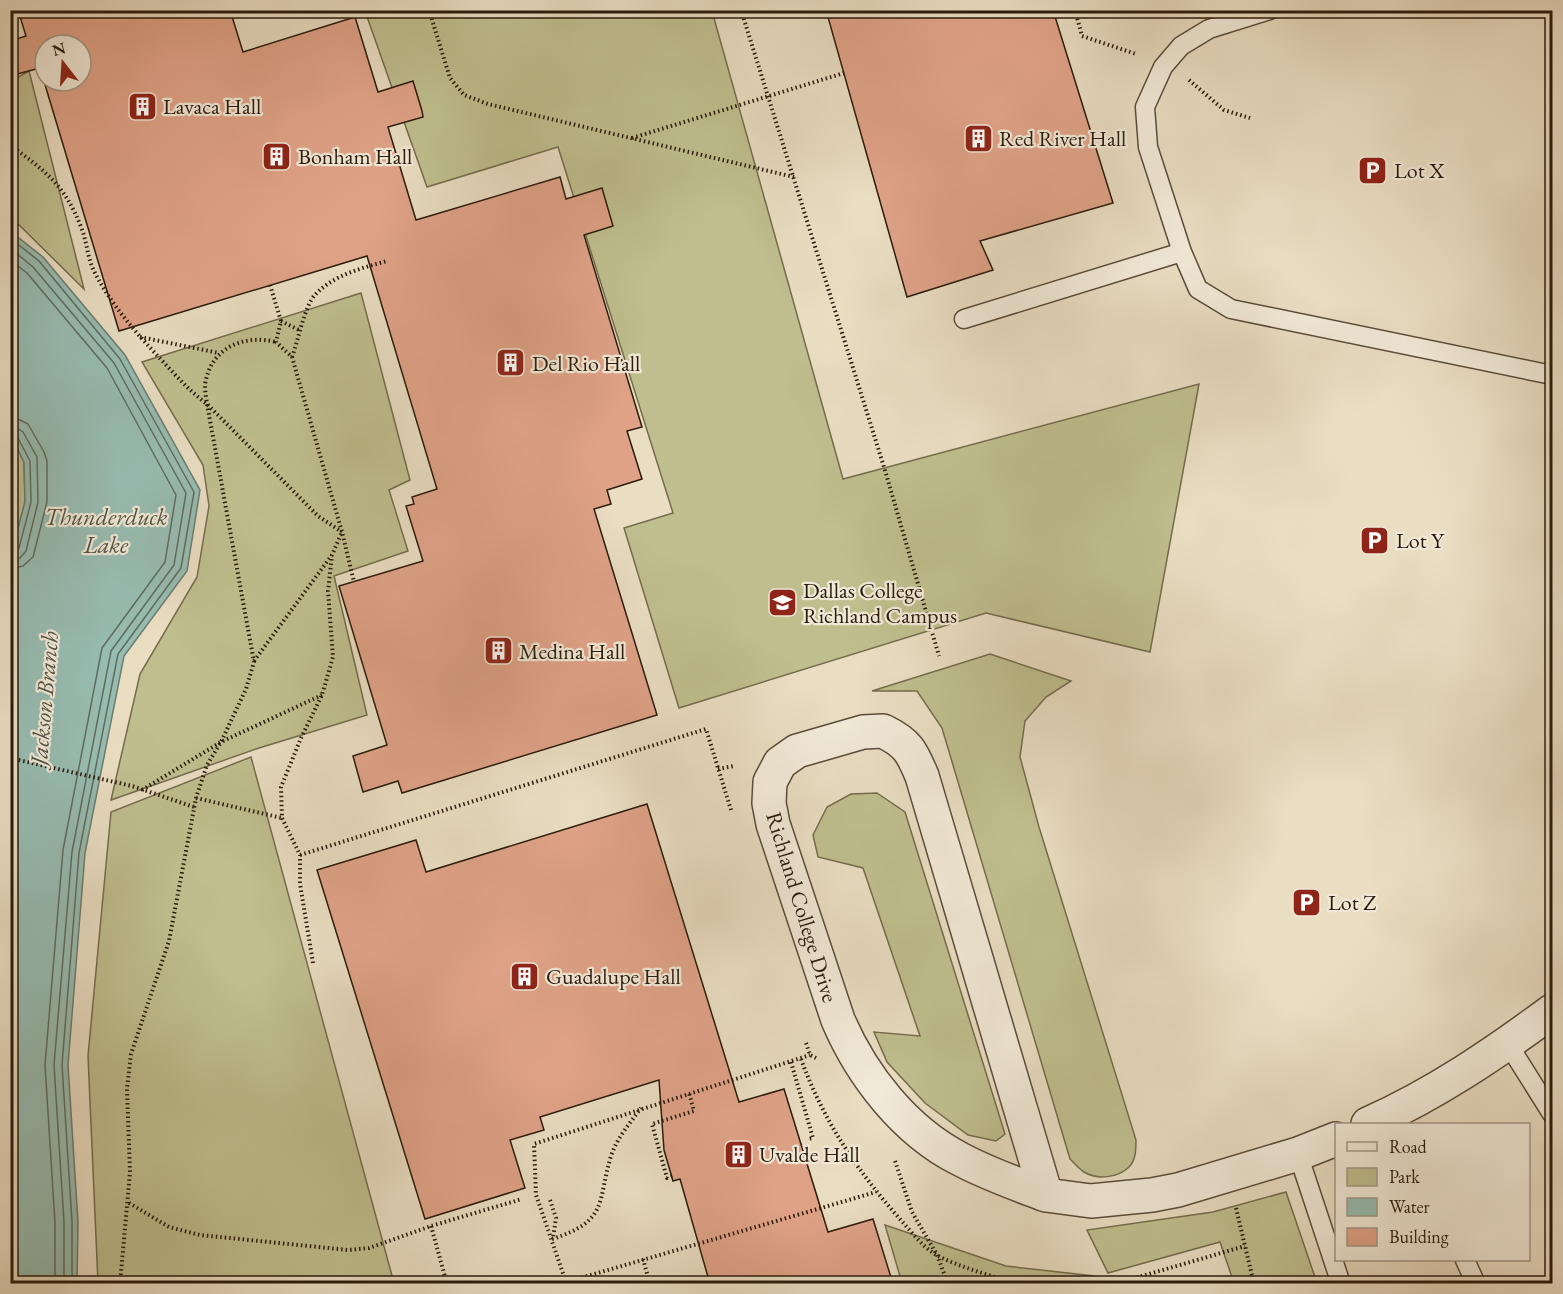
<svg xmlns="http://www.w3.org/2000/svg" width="1563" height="1294" viewBox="0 0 1563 1294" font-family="'EB Garamond',serif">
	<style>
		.green { fill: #bfbe8e; stroke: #746c4d; stroke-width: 1.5 }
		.water { fill: #97bcb1; stroke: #6b7c6f; stroke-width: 1.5 }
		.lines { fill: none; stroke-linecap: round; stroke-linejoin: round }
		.shore { stroke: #606c5e; stroke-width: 1.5 }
		.building { fill: #dfa287; stroke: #2a1b0c; stroke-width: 1.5; fill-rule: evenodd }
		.lane-casing { stroke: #5a4c3a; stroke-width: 21 }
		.street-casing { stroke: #5a4c3a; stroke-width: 36 }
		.path { stroke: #2a1b0c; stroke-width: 4; stroke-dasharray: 1.5 3; stroke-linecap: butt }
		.lane { stroke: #f1e9d7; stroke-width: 18 }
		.street { stroke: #f1e9d7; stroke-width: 33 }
		.labels { text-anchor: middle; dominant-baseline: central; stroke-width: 4.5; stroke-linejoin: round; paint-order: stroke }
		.poi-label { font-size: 22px; fill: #2a1b0c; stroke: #f1e9d7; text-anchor: start }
		.street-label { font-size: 22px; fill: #2a1b0c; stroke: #f1e9d7 }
		.water-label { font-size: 24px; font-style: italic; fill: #505346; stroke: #f1e9d7 }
	</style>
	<rect width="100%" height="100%" fill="#e9ddc2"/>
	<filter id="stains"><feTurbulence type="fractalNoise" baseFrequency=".00333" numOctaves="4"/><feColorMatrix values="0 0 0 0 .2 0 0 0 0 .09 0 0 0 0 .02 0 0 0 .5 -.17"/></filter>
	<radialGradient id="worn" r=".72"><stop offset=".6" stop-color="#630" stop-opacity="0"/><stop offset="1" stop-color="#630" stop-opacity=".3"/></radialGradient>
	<path class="green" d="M 365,11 L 712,11 L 843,479 L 1199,384 L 1150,652 L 986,613 L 679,708 L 624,528 L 673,513 L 558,147 L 427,187 Z
		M 29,71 L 84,289 L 11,217 L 10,82 Z
		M 361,293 L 410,480 L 389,490 L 408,551 L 334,576 L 367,715 L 259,748 L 111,800 L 140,674 L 197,577 L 209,506 L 203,465 L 142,362 Z
		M 11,436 L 24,462 L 25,502 L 11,557 Z
		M 990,654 L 1071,681 L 1046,697 L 1025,721 L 1020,757 L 1039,827 L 1136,1140 C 1136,1149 1136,1160 1129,1167 C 1118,1178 1097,1180 1084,1172 C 1079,1169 1075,1164 1070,1159 L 942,728 L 917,691 L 872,691 Z
		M 251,757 L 394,1283 L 98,1283 L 88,1056 L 111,812 Z
		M 877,793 L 905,812 L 1005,1134 L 996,1141 L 968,1135 L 925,1103 L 887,1062 L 874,1032 L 920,1036 L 863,868 L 818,857 L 813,835 L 827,807 L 851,794 Z
		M 1286,1192 L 1317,1283 L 1234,1283 L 1220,1242 L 1108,1273 L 1087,1230 L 1213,1212 Z
		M 885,1225 L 1006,1266 L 1094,1276 L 1096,1283 L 902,1283 Z"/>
	<path class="water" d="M 10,231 L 43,257 L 125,355 L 200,490 L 187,571 L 124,656 L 85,853 L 68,1065 L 78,1222 L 77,1283 L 11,1283 L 10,557 L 25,502 L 24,462 L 11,436 Z"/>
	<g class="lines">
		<path class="shore" d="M 10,238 L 39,261 L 120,359 L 194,492 L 181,568 L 118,654 L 79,853 L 62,1065 L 72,1222 L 72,1284
			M 10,248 L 33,267 L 114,363 L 186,493 L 174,565 L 111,651 L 72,852 L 54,1065 L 64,1222 L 64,1284
			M 10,260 L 27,273 L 107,368 L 176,495 L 165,562 L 102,648 L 63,850 L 45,1065 L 55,1223 L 55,1284
			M 10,418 L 20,420 L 28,424 L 44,452 L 47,461 L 47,502 L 33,557 L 23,566 L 10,569
			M 10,427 L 17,428 L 23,432 L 37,457 L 38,502 L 26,551 L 20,558 L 10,560
			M 10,435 L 18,438 L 30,461 L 31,502 L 19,548 L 15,552 L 10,552"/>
	</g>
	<path class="building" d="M 18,10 L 230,10 L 243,52 L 355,17 L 378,92 L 413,81 L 422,111 L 423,117 L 388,127 L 416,220 L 560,177 L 566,199 L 602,188 L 613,226 L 584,235 L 642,427 L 627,431 L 642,479 L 607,490 L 611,504 L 594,509 L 657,715 L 402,793 L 398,781 L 363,792 L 353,756 L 387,745 L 339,586 L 423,561 L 406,506 L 414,504 L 412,497 L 437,489 L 367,256 L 119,331 L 40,68 L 10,76 L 10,41 L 26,36 ZM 45,45 L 81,45 L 81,81 L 45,81 Z
		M 826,10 L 1053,10 L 1113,203 L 980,241 L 993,270 L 907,297 Z
		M 647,804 L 739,1102 L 784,1089 L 828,1232 L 873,1219 L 893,1284 L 710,1284 L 680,1179 L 673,1181 L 664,1150 L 659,1080 L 540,1117 L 544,1130 L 510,1140 L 525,1188 L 425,1219 L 317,870 L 416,840 L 426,872 Z"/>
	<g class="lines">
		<defs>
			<path id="lane" d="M 1270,10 L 1209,29 L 1181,46 L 1163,67 L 1145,107 L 1148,147 L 1182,252 L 1198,289 L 1231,309 L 1552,375
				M 964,319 L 1182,252
				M 1508,1044 L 1552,1114
				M 1298,1154 L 1341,1284
				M 1465,1260 L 1476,1284"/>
			<path id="street" d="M 883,731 C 908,743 912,752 922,776 L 1046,1195 C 1017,1184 988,1174 960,1159 C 905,1131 862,1076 838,1020 L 773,824 L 769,803 L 770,782 L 780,763 L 797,751 L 863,732 Z
				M 1368,1124 C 1435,1094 1494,1054 1552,1011
				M 1046,1195 L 1091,1201 L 1152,1195 L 1178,1190 L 1298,1154 L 1336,1139"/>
		</defs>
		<use href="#lane" class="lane-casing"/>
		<use href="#street" class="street-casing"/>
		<path class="path" d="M 429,10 L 450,78 L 464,95 L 488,104 L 794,177
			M 741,10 L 884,467 L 939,656
			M 1075,10 L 1082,36 L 1136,54
			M 1189,80 L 1224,110 L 1250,118
			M 632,138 L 844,73
			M 10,145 C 45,171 65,185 81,227 C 87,241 87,257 94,271 C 112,307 140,337 167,366 C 180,380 192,393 207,404 L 318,516 L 342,532
			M 270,285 L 281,321 L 276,342 L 292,357 L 342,532 L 354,582
			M 281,321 L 301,331
			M 140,337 L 219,353
			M 292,357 C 298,341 305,305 315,295 C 333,275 362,268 387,261
			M 254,661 L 332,555 L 342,532
			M 10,758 L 132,786 L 194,807
			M 718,769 L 734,766
			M 142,790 L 221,742 L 322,695
			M 196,798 L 282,818
			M 300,855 L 706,729 L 731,810
			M 313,963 L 300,884 L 300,855 L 282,818 L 281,787 L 301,738 L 322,695 L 333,657 L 328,591 L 332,555
			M 806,1043 L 810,1055 L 816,1058
			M 801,1059 C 823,1120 856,1169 899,1218 C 911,1231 922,1247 938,1256 C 962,1268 990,1275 1016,1284
			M 791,1062 L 813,1138 L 808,1139
			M 895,1161 L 912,1212 L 937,1255 L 948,1284
			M 672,1176 L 667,1178 L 652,1124 L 694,1111 L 689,1093
			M 550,1200 L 556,1218 L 553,1238
			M 129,1203 L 169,1227 L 200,1235 L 348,1250 L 369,1248 L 431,1226 L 522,1199
			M 1236,1208 L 1254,1284
			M 431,1226 L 447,1284
			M 552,1239 C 609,1221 597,1202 611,1156 C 617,1138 630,1123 641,1108
			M 643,1259 L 650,1284
			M 566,1282 L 536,1195 L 534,1144 L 810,1055
			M 120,1284 L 130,1172 L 127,1089 L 131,1054 L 169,941 L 196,798 L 207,765 L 221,742 L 246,689 L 254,662 L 207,404 C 206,398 205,391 205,385 C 210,348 243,334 276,342
			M 560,1284 L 876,1192
			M 1115,1284 L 1245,1246"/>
		<use href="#lane" class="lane"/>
		<use href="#street" class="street"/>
	</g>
	<defs>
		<symbol id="building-square" viewBox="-11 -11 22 22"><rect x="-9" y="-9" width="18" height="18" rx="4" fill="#8f2418" stroke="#f1e9d7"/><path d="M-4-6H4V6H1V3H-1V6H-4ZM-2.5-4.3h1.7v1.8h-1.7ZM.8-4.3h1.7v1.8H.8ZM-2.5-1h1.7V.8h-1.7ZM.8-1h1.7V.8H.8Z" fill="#fff"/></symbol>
		<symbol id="parking-square" viewBox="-11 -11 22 22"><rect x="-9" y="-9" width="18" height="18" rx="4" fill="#8f2418" stroke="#f1e9d7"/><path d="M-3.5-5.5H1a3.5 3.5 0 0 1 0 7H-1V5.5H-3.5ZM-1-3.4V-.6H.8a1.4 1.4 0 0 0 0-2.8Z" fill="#fff"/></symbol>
		<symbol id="university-square" viewBox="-11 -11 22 22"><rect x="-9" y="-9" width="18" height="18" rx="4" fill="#8f2418" stroke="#f1e9d7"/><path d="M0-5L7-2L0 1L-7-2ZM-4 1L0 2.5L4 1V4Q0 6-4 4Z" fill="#fff"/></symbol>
	</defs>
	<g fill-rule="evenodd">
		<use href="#building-square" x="126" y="90" width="33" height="33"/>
		<use href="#building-square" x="962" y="122" width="33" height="33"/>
		<use href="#building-square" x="260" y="140" width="33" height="33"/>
		<use href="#parking-square" x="1356" y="154" width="33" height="33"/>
		<use href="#building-square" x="494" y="346" width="33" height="33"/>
		<use href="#parking-square" x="1358" y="524" width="33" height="33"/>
		<use href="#university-square" x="766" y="586" width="33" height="33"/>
		<use href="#building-square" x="482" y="634" width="33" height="33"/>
		<use href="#parking-square" x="1290" y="886" width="33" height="33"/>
		<use href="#building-square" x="508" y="960" width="33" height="33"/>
		<use href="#building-square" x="722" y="1138" width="33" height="33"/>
	</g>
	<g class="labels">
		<g class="poi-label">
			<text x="163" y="106">Lavaca Hall</text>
			<text x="999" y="138">Red River Hall</text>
			<text x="298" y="156">Bonham Hall</text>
			<text x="1394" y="170">Lot X</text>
			<text x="532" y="363">Del Rio Hall</text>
			<text x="1396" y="540">Lot Y</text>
			<text x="803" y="590">Dallas College<tspan x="803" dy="25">Richland Campus</tspan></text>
			<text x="519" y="651">Medina Hall</text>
			<text x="1328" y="902">Lot Z</text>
			<text x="546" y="976">Guadalupe Hall</text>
			<text x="759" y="1154">Uvalde Hall</text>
		</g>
		<g class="street-label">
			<text transform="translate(802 907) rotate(73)">Richland College Drive</text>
		</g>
		<g class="water-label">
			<text x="106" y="516">Thunderduck<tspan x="106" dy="28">Lake</tspan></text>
			<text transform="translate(44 698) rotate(-85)">Jackson Branch</text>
		</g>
	</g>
	<rect width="1563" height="1294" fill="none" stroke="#e9ddc2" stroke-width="36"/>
	<rect x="12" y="12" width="1539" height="1270" fill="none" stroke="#2a1b0c" stroke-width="3"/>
	<rect x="18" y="18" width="1527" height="1258" fill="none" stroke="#2a1b0c" stroke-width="1.5"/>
	<rect x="1335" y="1123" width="195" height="138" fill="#f1e9d7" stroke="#a19786" stroke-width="1.5"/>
	<rect x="1347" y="1142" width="30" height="9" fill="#f1e9d7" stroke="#a19786" stroke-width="1.5"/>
	<text x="1389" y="1153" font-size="18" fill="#2a1b0c">Road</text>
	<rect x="1347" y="1168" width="30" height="18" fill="#bfbe8e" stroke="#a19786" stroke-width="1.5"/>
	<text x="1389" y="1183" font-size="18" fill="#2a1b0c">Park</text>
	<rect x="1347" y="1198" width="30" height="18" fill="#97bcb1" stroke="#a19786" stroke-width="1.5"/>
	<text x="1389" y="1213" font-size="18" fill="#2a1b0c">Water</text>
	<rect x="1347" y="1228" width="30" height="18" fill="#dfa287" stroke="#a19786" stroke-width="1.5"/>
	<text x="1389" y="1243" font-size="18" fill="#2a1b0c">Building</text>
	<g transform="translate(63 63) rotate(343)"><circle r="28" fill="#f1e9d7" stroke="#a19786" stroke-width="1.5"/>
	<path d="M0-4.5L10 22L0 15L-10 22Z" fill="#8f2418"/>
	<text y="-9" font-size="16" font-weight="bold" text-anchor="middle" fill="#2a1b0c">N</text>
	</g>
	<rect width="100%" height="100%" filter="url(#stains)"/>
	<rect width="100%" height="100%" fill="url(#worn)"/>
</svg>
